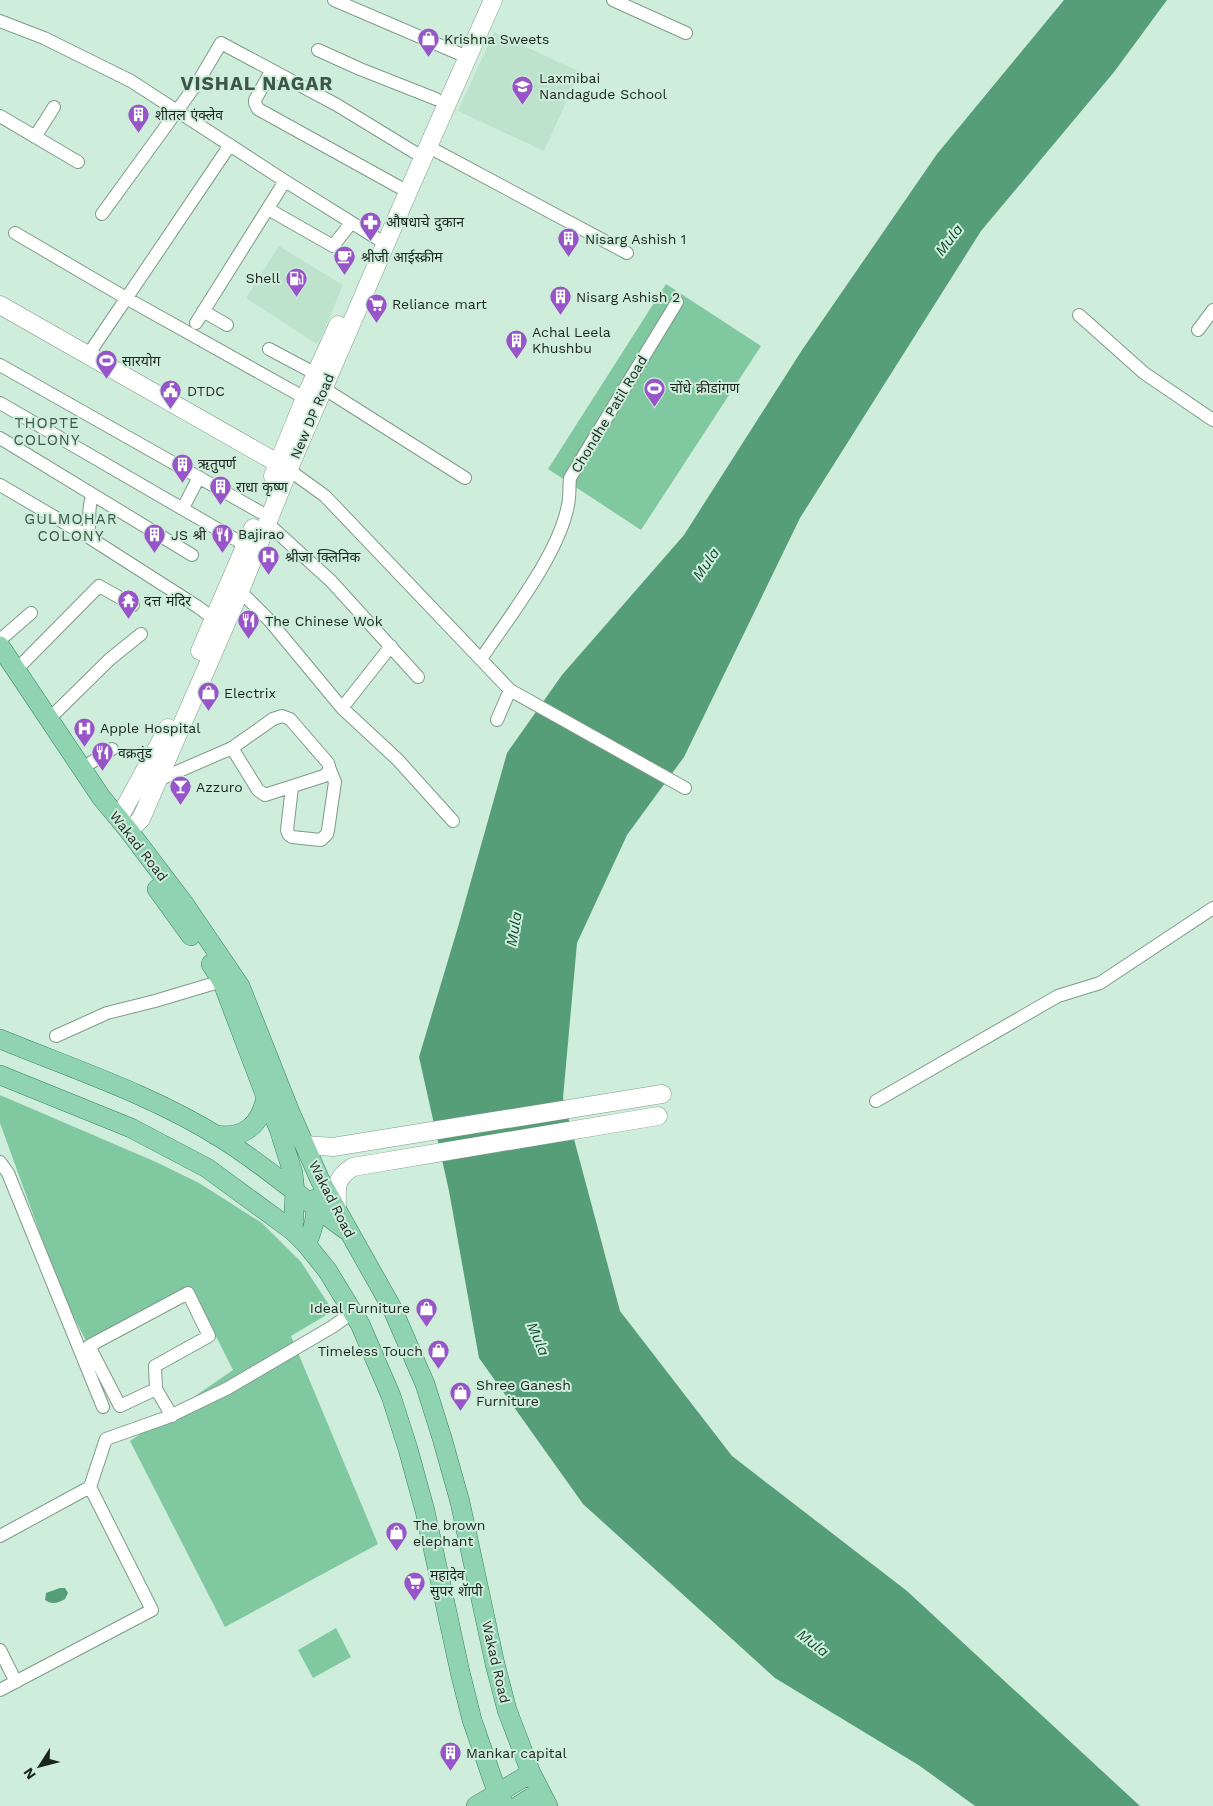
<svg xmlns="http://www.w3.org/2000/svg" width="1213" height="1806" viewBox="0 0 1213 1806" font-family="'Work Sans','Noto Sans Devanagari',sans-serif">
	<style>
		.built { fill: #bee3cc }
		.green { fill: #80c9a0 }
		.water { fill: #559e77 }
		.lines { fill: none; stroke-linecap: round; stroke-linejoin: round }
		.street-casing { stroke: #7f9b8a; stroke-width: 14 }
		.secondary-casing { stroke: #7f9b8a; stroke-width: 19 }
		.primary-casing { stroke: #35835c; stroke-width: 20 }
		.street { stroke: #fff; stroke-width: 12 }
		.secondary { stroke: #fff; stroke-width: 18 }
		.primary { stroke: #8fd3b1; stroke-width: 19 }
		.labels { text-anchor: middle; dominant-baseline: central; stroke-width: 4; stroke-linejoin: round; paint-order: stroke }
		.poi-label { font-size: 14px; fill: #1a251e; stroke: #cfeddb; text-anchor: start }
		.street-label { font-size: 14px; fill: #1a251e; stroke: #cfeddb }
		.water-label { font-size: 15px; font-style: italic; fill: #0f4a2f; stroke: #cfeddb }
		.neighbourhood-label { font-size: 15px; letter-spacing: 1px; fill: #3c5647; stroke: #cfeddb }
		.district-label { font-size: 19px; font-weight: bold; letter-spacing: 1px; fill: #3c5647; stroke: #cfeddb }
	</style>
	<rect width="100%" height="100%" fill="#cfeddb"/>
	<path class="built" d="M 494,32 L 580,72 L 544,151 L 458,111 Z
		M 279,246 L 343,285 L 318,345 L 246,298 Z"/>
	<path class="green" d="M 666,284 L 761,346 L 641,530 L 548,469 Z
		M 0,1095 L 156,1162 L 199,1183 L 262,1223 L 301,1262 L 333,1311 L 291,1336 L 378,1544 L 225,1627 L 130,1441 L 233,1370 L 191,1287 L 86,1341 L 62,1294 L 0,1123 Z
		M 336,1628 L 351,1657 L 313,1678 L 298,1650 Z"/>
	<path class="water" d="M 1064,0 L 1167,0 L 1114,72 L 981,231 L 800,518 L 684,757 L 627,835 L 577,943 L 563,1098 L 620,1311 L 732,1456 L 907,1591 L 1140,1806 L 975,1806 L 920,1766 L 775,1678 L 583,1504 L 479,1358 L 449,1191 L 419,1057 L 458,927 L 507,753 L 562,675 L 684,535 L 802,350 L 937,154 Z
		M 60,1588 L 65,1588 L 68,1593 L 65,1599 C 59,1603 51,1605 45,1600 L 46,1593 Z"/>
	<g class="lines">
		<defs>
			<path id="street" d="M 334,0 L 467,57
				M 613,0 L 686,33
				M 0,21 L 44,38 L 131,81 L 285,181 L 378,239
				M 318,50 L 360,69 L 436,99
				M 272,70 L 255,100 L 255,103 L 258,109 L 399,187
				M 0,116 L 78,162
				M 35,137 L 54,107
				M 427,146 L 627,253
				M 268,209 L 333,246 L 351,223
				M 102,214 L 198,82 L 221,43 L 337,105 L 414,152
				M 15,233 L 126,298 L 305,398
				M 203,311 L 227,325
				M 1079,315 L 1144,373 L 1213,420
				M 196,323 L 285,181
				M 1198,330 L 1213,310
				M 269,349 L 316,374
				M 88,355 L 230,145
				M 0,365 L 260,512
				M 323,388 L 465,478
				M 0,403 L 245,545
				M 0,438 L 192,555
				M 289,470 L 325,496 L 510,690 L 685,788
				M 0,485 L 87,536 L 198,607 L 214,619
				M 183,508 L 199,477
				M 267,523 L 331,581 L 418,677
				M 87,536 C 92,521 86,509 93,495
				M 240,591 L 269,620 L 342,708 L 398,760 L 453,821
				M 0,640 L 31,613
				M 481,659 C 509,617 559,554 568,505 C 570,497 569,487 570,478 L 677,302
				M 15,671 L 99,586 L 133,605
				M 342,708 L 391,646
				M 48,720 L 110,659 L 141,634
				M 497,720 L 510,690
				M 81,769 L 112,749
				M 156,781 L 232,748 L 258,790 L 265,795 L 324,776 L 330,770 L 328,763 L 290,719 L 282,716 L 273,719 L 232,748
				M 292,787 L 287,830 L 289,835 L 292,837 L 321,840 L 327,834 L 328,830 L 335,782 L 330,770
				M 56,1036 L 107,1013 L 155,1001 L 222,981
				M 876,1101 L 1058,996 L 1100,983 L 1213,908
				M 0,1162 L 8,1173 L 103,1407
				M 156,1389 L 120,1406 L 89,1346 L 188,1293 L 209,1336 L 155,1366 L 156,1389 L 172,1416
				M 90,1487 L 106,1439 L 168,1417 L 228,1388 L 332,1327 L 353,1312
				M 0,1536 L 90,1487 L 152,1610 L 0,1690
				M 0,1650 L 16,1682"/>
			<path id="secondary" d="M 0,305 L 288,469
				M 273,476 L 305,398 L 338,325
				M 200,651 L 253,528
				M 119,818 L 168,728
				M 129,831 L 141,819 L 240,591 L 293,459 L 408,192 L 493,0
				M 305,1145 L 333,1147 L 662,1094
				M 337,1210 C 337,1190 333,1179 353,1167 L 658,1116"/>
			<path id="primary" d="M 0,646 L 101,797 L 129,831 L 185,905 L 240,986 L 290,1112 L 320,1180 L 392,1308 L 425,1384 L 442,1438 L 460,1502 L 495,1664 L 507,1710 L 531,1773 L 548,1806
				M 157,889 L 191,936
				M 211,964 L 222,981 L 266,1097 L 279,1129 L 293,1173 L 295,1192 L 293,1231
				M 0,1039 C 76,1070 155,1096 224,1140 C 267,1167 305,1201 346,1230
				M 0,1075 L 131,1128 L 207,1168 L 293,1231 L 306,1244 L 327,1270 L 360,1324 L 391,1396 L 408,1449 L 425,1511 L 460,1672 L 472,1720 L 497,1792 L 505,1806
				M 215,1135 C 244,1139 260,1126 266,1097
				M 306,1244 C 314,1229 317,1216 315,1199
				M 476,1806 L 531,1773
				M 518,1806 L 540,1792"/>
		</defs>
		<use href="#street" class="street-casing"/>
		<use href="#secondary" class="secondary-casing"/>
		<use href="#primary" class="primary-casing"/>
		<use href="#street" class="street"/>
		<use href="#secondary" class="secondary"/>
		<use href="#primary" class="primary"/>
	</g>
	<defs>
		<symbol id="shop-pin" viewBox="-11 -11 22 30"><path d="M0 17L-7.5 6A9.5 9.5 0 1 1 7.5 6Z" fill="#9854c9" stroke="#cfeddb"/><path d="M-5-2.5h2.3a2.7 3.5 0 0 1 5.4 0H5L5.5 6h-11ZM-1.5-2.5h3a1.5 2.3 0 0 0-3 0Z" fill="#fff"/></symbol>
		<symbol id="school-pin" viewBox="-11 -11 22 30"><path d="M0 17L-7.5 6A9.5 9.5 0 1 1 7.5 6Z" fill="#9854c9" stroke="#cfeddb"/><path d="M0-5L7-2L0 1L-7-2ZM-4 1L0 2.5L4 1V4Q0 6-4 4Z" fill="#fff"/></symbol>
		<symbol id="building-pin" viewBox="-11 -11 22 30"><path d="M0 17L-7.5 6A9.5 9.5 0 1 1 7.5 6Z" fill="#9854c9" stroke="#cfeddb"/><path d="M-4-6H4V6H1V3H-1V6H-4ZM-2.5-4.3h1.7v1.8h-1.7ZM.8-4.3h1.7v1.8H.8ZM-2.5-1h1.7V.8h-1.7ZM.8-1h1.7V.8H.8Z" fill="#fff"/></symbol>
		<symbol id="pharmacy-pin" viewBox="-11 -11 22 30"><path d="M0 17L-7.5 6A9.5 9.5 0 1 1 7.5 6Z" fill="#9854c9" stroke="#cfeddb"/><path d="M-2-6h4v4h4v4h-4v4h-4v-4h-4v-4h4Z" fill="#fff"/></symbol>
		<symbol id="cafe-pin" viewBox="-11 -11 22 30"><path d="M0 17L-7.5 6A9.5 9.5 0 1 1 7.5 6Z" fill="#9854c9" stroke="#cfeddb"/><path d="M-5.5-4.5H6V0H3Q3 3.5 0 3.5H-2.5Q-5.5 3.5-5.5 0ZM3-3.2v2h1.7v-2ZM-6 4.5H4V6H-6Z" fill="#fff"/></symbol>
		<symbol id="fuel-pin" viewBox="-11 -11 22 30"><path d="M0 17L-7.5 6A9.5 9.5 0 1 1 7.5 6Z" fill="#9854c9" stroke="#cfeddb"/><path d="M-5.5-6h7V0h2V4h1.3V-2.5L3-4.5l.8-.8L6-3V5H2.5V1h-1V6h-7ZM-4.2-4.7v3.2H.2V-4.7Z" fill="#fff"/></symbol>
		<symbol id="supermarket-pin" viewBox="-11 -11 22 30"><path d="M0 17L-7.5 6A9.5 9.5 0 1 1 7.5 6Z" fill="#9854c9" stroke="#cfeddb"/><path d="M-6-5.5h2.5l.6 2H6L4.5 2H-2.5L-4.4-4H-6ZM-1.5 3.2a1.3 1.3 0 1 0 .1 0ZM3 3.2a1.3 1.3 0 1 0 .1 0Z" fill="#fff"/></symbol>
		<symbol id="stadium-pin" viewBox="-11 -11 22 30"><path d="M0 17L-7.5 6A9.5 9.5 0 1 1 7.5 6Z" fill="#9854c9" stroke="#cfeddb"/><path d="M0-5a6.5 5 0 1 0 0 10a6.5 5 0 1 0 0-10ZM-3.5-1.8h7v3.6h-7Z" fill="#fff"/></symbol>
		<symbol id="civic-pin" viewBox="-11 -11 22 30"><path d="M0 17L-7.5 6A9.5 9.5 0 1 1 7.5 6Z" fill="#9854c9" stroke="#cfeddb"/><path d="M-.6-6.5H3V-4.5H.6V-3L4-1V1h2V6H-6V1h2V-1L-.6-3ZM-1.2 2.5V6h2.4V2.5Z" fill="#fff"/></symbol>
		<symbol id="restaurant-pin" viewBox="-11 -11 22 30"><path d="M0 17L-7.5 6A9.5 9.5 0 1 1 7.5 6Z" fill="#9854c9" stroke="#cfeddb"/><path d="M-5-6h1v4h1v-4h1v4h1v-4h1v5L-1.5 .5V6h-2V.5L-5-1ZM5-6V6H3V1.5H1.5Q1.5-4 5-6Z" fill="#fff"/></symbol>
		<symbol id="hospital-pin" viewBox="-11 -11 22 30"><path d="M0 17L-7.5 6A9.5 9.5 0 1 1 7.5 6Z" fill="#9854c9" stroke="#cfeddb"/><path d="M-5-5h3v3.5h4V-5h3V5h-3V1.5h-4V5h-3Z" fill="#fff"/></symbol>
		<symbol id="temple-pin" viewBox="-11 -11 22 30"><path d="M0 17L-7.5 6A9.5 9.5 0 1 1 7.5 6Z" fill="#9854c9" stroke="#cfeddb"/><path d="M0-6L5-2H3V0L6.5 2.5H4V6H1.5V3h-3V6H-4V2.5H-6.5L-3 0V-2H-5Z" fill="#fff"/></symbol>
		<symbol id="bar-pin" viewBox="-11 -11 22 30"><path d="M0 17L-7.5 6A9.5 9.5 0 1 1 7.5 6Z" fill="#9854c9" stroke="#cfeddb"/><path d="M-6-5H6L.8 .8V4.5H3.5V6h-7V4.5H-.8V.8Z" fill="#fff"/></symbol>
	</defs>
	<g fill-rule="evenodd">
		<use href="#shop-pin" x="416" y="26" width="25" height="34"/>
		<use href="#school-pin" x="510" y="74" width="25" height="34"/>
		<use href="#building-pin" x="126" y="102" width="25" height="34"/>
		<use href="#pharmacy-pin" x="358" y="210" width="25" height="34"/>
		<use href="#building-pin" x="556" y="226" width="25" height="34"/>
		<use href="#cafe-pin" x="332" y="244" width="25" height="34"/>
		<use href="#fuel-pin" x="284" y="266" width="25" height="34"/>
		<use href="#building-pin" x="548" y="284" width="25" height="34"/>
		<use href="#supermarket-pin" x="364" y="292" width="25" height="34"/>
		<use href="#building-pin" x="504" y="328" width="25" height="34"/>
		<use href="#stadium-pin" x="94" y="348" width="25" height="34"/>
		<use href="#stadium-pin" x="642" y="376" width="25" height="34"/>
		<use href="#civic-pin" x="158" y="378" width="25" height="34"/>
		<use href="#building-pin" x="170" y="452" width="25" height="34"/>
		<use href="#building-pin" x="208" y="474" width="25" height="34"/>
		<use href="#restaurant-pin" x="210" y="522" width="25" height="34"/>
		<use href="#building-pin" x="142" y="522" width="25" height="34"/>
		<use href="#hospital-pin" x="256" y="544" width="25" height="34"/>
		<use href="#temple-pin" x="116" y="588" width="25" height="34"/>
		<use href="#restaurant-pin" x="236" y="608" width="25" height="34"/>
		<use href="#shop-pin" x="196" y="680" width="25" height="34"/>
		<use href="#hospital-pin" x="72" y="716" width="25" height="34"/>
		<use href="#restaurant-pin" x="90" y="740" width="25" height="34"/>
		<use href="#bar-pin" x="168" y="774" width="25" height="34"/>
		<use href="#shop-pin" x="414" y="1296" width="25" height="34"/>
		<use href="#shop-pin" x="426" y="1338" width="25" height="34"/>
		<use href="#shop-pin" x="448" y="1380" width="25" height="34"/>
		<use href="#shop-pin" x="384" y="1520" width="25" height="34"/>
		<use href="#supermarket-pin" x="402" y="1570" width="25" height="34"/>
		<use href="#building-pin" x="438" y="1740" width="25" height="34"/>
	</g>
	<g class="labels">
		<g class="poi-label">
			<text x="444" y="39">Krishna Sweets</text>
			<text x="539" y="78">Laxmibai<tspan x="539" dy="16">Nandagude School</tspan></text>
			<text x="155" y="115">शीतल एंक्लेव</text>
			<text x="386" y="222">औषधाचे दुकान</text>
			<text x="585" y="239">Nisarg Ashish 1</text>
			<text x="361" y="257">श्रीजी आईस्क्रीम</text>
			<text x="280" y="278" text-anchor="end">Shell</text>
			<text x="576" y="297">Nisarg Ashish 2</text>
			<text x="392" y="304">Reliance mart</text>
			<text x="532" y="332">Achal Leela<tspan x="532" dy="16">Khushbu</tspan></text>
			<text x="122" y="361">सारयोग</text>
			<text x="670" y="388">चोंधे क्रीडांगण</text>
			<text x="187" y="391">DTDC</text>
			<text x="198" y="464">ऋतुपर्ण</text>
			<text x="236" y="487">राधा कृष्ण</text>
			<text x="238" y="534">Bajirao</text>
			<text x="171" y="535">JS श्री</text>
			<text x="285" y="557">श्रीजा क्लिनिक</text>
			<text x="144" y="601">दत्त मंदिर</text>
			<text x="265" y="621">The Chinese Wok</text>
			<text x="224" y="693">Electrix</text>
			<text x="100" y="728">Apple Hospital</text>
			<text x="118" y="753">वक्रतुंड</text>
			<text x="196" y="787">Azzuro</text>
			<text x="410" y="1308" text-anchor="end">Ideal Furniture</text>
			<text x="423" y="1351" text-anchor="end">Timeless Touch</text>
			<text x="476" y="1385">Shree Ganesh<tspan x="476" dy="16">Furniture</tspan></text>
			<text x="413" y="1525">The brown<tspan x="413" dy="16">elephant</tspan></text>
			<text x="430" y="1575">महादेव<tspan x="430" dy="16">सुपर शॅापी</tspan></text>
			<text x="466" y="1753">Mankar capital</text>
		</g>
		<g class="street-label">
			<text transform="translate(609 414) rotate(-59)">Chondhe Patil Road</text>
			<text transform="translate(312 416) rotate(-67)">New DP Road</text>
			<text transform="translate(139 846) rotate(52)">Wakad Road</text>
			<text transform="translate(332 1199) rotate(63)">Wakad Road</text>
			<text transform="translate(496 1662) rotate(77)">Wakad Road</text>
		</g>
		<g class="water-label">
			<text transform="translate(949 240) rotate(-52)">Mula</text>
			<text transform="translate(706 564) rotate(-55)">Mula</text>
			<text transform="translate(514 929) rotate(-80)">Mula</text>
			<text transform="translate(538 1339) rotate(67)">Mula</text>
			<text transform="translate(813 1643) rotate(37)">Mula</text>
		</g>
		<g class="neighbourhood-label">
			<text x="47" y="423">THOPTE<tspan x="47" dy="17">COLONY</tspan></text>
			<text x="71" y="519">GULMOHAR<tspan x="71" dy="17">COLONY</tspan></text>
		</g>
		<g class="district-label">
			<text x="257" y="83">VISHAL NAGAR</text>
		</g>
	</g>
	<g transform="translate(40 1766) rotate(234)" stroke="#cfeddb" stroke-width="4" paint-order="stroke">
	<path d="M0-4L9 19L0 12L-9 19Z" fill="#1a251e"/>
	<text y="-8" font-size="14" font-weight="bold" text-anchor="middle" fill="#1a251e">N</text>
	</g>
</svg>
